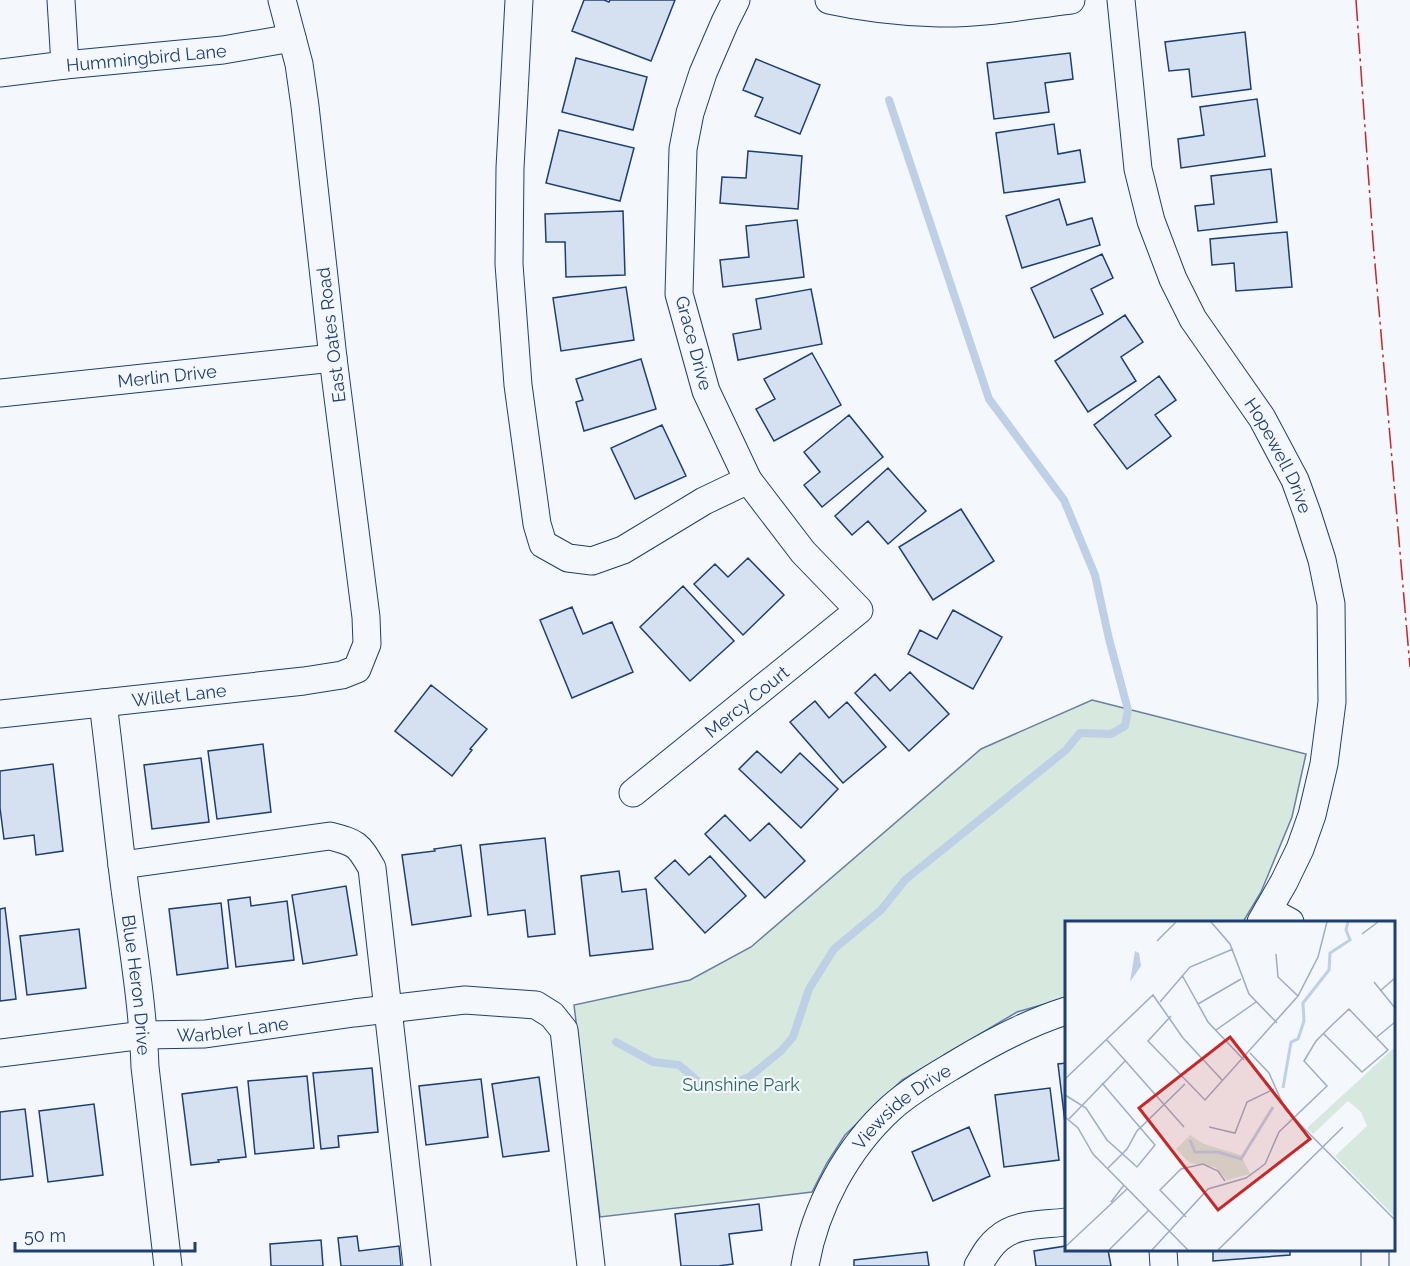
<svg xmlns="http://www.w3.org/2000/svg" width="1410" height="1266" viewBox="0 0 1410 1266" font-family="Raleway,sans-serif">
	<style>
		.green { fill: #d7e8df; stroke: #687fa3; stroke-width: 1.5 }
		.lines { fill: none; stroke-linecap: round; stroke-linejoin: round }
		.stream { stroke: #bed0e5; stroke-width: 8 }
		.building { fill: #d5e0f0; stroke: #1d3f73; stroke-width: 1.5 }
		.minor-casing { stroke: #1d3f73; stroke-width: 29 }
		.minor { stroke: #f4f7fb; stroke-width: 27 }
		.power { stroke: #c62828; stroke-width: 1.5; stroke-dasharray: 21 4.5 3 4.5; stroke-linecap: butt }
		.labels { text-anchor: middle; dominant-baseline: central; stroke-width: 4.5; stroke-linejoin: round; paint-order: stroke }
		.street-label { font-size: 18px; fill: #1d3f73; stroke: #f4f7fb }
		.park-label { font-size: 18px; fill: #2c6c60; stroke: #f4f7fb }
		.inset-river { fill: none; stroke: #bed0e5; stroke-width: 3 }
		.inset-road { fill: none; stroke: #9eadc5; stroke-width: 1.5 }
		.view { fill: #c62828; fill-opacity: 0.15; stroke: #c62828; stroke-width: 3 }
		.inset-edge { fill: none; stroke: #1d3f73; stroke-width: 3 }
	</style>
	<rect width="100%" height="100%" fill="#f4f7fb"/>
	<path class="green" d="M 1092,700 L 1306,754 L 1292,817 L 1261,892 L 1243,922 L 1066,922 L 1066,998 L 1017,1012 L 902,1080 L 845,1135 L 827,1163 L 812,1192 L 600,1217 L 574,1005 L 690,980 L 751,947 L 981,749 Z"/>
	<g class="lines">
		<path class="stream" d="M 616,1042 L 653,1062 L 679,1065 L 700,1083 L 715,1089 L 727,1087 L 749,1077 L 781,1051 L 793,1037 L 809,989 L 834,949 L 881,910 L 905,880 L 1066,750 L 1080,733 L 1111,734 L 1125,726 L 1128,710 L 1109,639 L 1095,575 L 1064,500 L 989,399 L 889,100"/>
	</g>
	<path class="building" d="M 584,0 L 604,0 L 609,2 L 610,0 L 675,0 L 651,61 L 572,31 Z
		M 1245,32 L 1251,89 L 1192,97 L 1189,69 L 1169,71 L 1165,42 Z
		M 1070,53 L 1073,79 L 1045,83 L 1049,112 L 994,119 L 987,63 Z
		M 576,58 L 647,77 L 633,130 L 562,112 Z
		M 756,59 L 820,85 L 800,134 L 755,116 L 763,98 L 743,90 Z
		M 1257,99 L 1265,156 L 1181,168 L 1178,139 L 1204,135 L 1200,107 Z
		M 1054,124 L 1058,154 L 1080,150 L 1085,182 L 1004,193 L 996,133 Z
		M 559,130 L 634,148 L 620,201 L 546,183 Z
		M 748,151 L 802,156 L 798,209 L 720,203 L 722,177 L 746,178 Z
		M 1271,169 L 1277,222 L 1198,231 L 1195,206 L 1214,204 L 1211,176 Z
		M 1059,199 L 1067,225 L 1092,218 L 1100,245 L 1022,268 L 1006,216 Z
		M 623,211 L 625,275 L 566,277 L 565,242 L 546,242 L 545,214 Z
		M 797,220 L 804,277 L 723,287 L 720,260 L 749,257 L 746,226 Z
		M 1287,232 L 1292,287 L 1236,291 L 1234,263 L 1212,265 L 1210,239 Z
		M 1102,254 L 1113,278 L 1091,289 L 1103,314 L 1054,338 L 1031,288 Z
		M 626,287 L 634,340 L 561,351 L 553,298 Z
		M 811,289 L 822,344 L 738,360 L 733,334 L 761,329 L 756,299 Z
		M 1125,315 L 1143,342 L 1121,357 L 1136,381 L 1088,412 L 1055,361 Z
		M 812,353 L 841,405 L 774,441 L 756,409 L 775,399 L 764,379 Z
		M 641,359 L 656,409 L 584,431 L 576,402 L 583,400 L 576,379 Z
		M 1159,376 L 1176,400 L 1155,415 L 1171,436 L 1127,469 L 1094,425 Z
		M 849,415 L 883,457 L 822,507 L 804,485 L 820,472 L 804,452 Z
		M 662,425 L 686,476 L 635,499 L 611,448 Z
		M 888,468 L 926,511 L 888,544 L 868,521 L 852,535 L 835,516 Z
		M 961,509 L 994,561 L 933,600 L 899,547 Z
		M 748,558 L 784,595 L 743,635 L 694,584 L 715,564 L 728,577 Z
		M 683,586 L 734,641 L 690,681 L 640,627 Z
		M 572,607 L 583,634 L 612,622 L 633,672 L 572,698 L 540,620 Z
		M 953,610 L 1002,637 L 973,689 L 908,654 L 920,630 L 937,639 Z
		M 910,672 L 949,714 L 909,751 L 855,693 L 875,674 L 890,691 Z
		M 431,685 L 487,729 L 470,749 L 472,750 L 452,776 L 395,731 Z
		M 815,701 L 829,718 L 847,702 L 886,747 L 843,783 L 790,722 Z
		M 263,744 L 271,812 L 217,819 L 208,751 Z
		M 757,751 L 781,773 L 800,753 L 838,789 L 801,828 L 739,769 Z
		M 201,758 L 209,822 L 152,829 L 144,765 Z
		M 53,764 L 63,851 L 36,855 L 34,835 L 4,839 L 0,808 L 0,771 Z
		M 725,815 L 750,841 L 769,823 L 805,861 L 765,898 L 705,834 Z
		M 545,838 L 555,934 L 528,937 L 525,910 L 488,915 L 480,845 Z
		M 461,845 L 471,916 L 412,925 L 402,855 L 435,851 L 434,849 Z
		M 710,856 L 746,896 L 705,933 L 655,878 L 675,860 L 689,875 Z
		M 619,871 L 622,892 L 646,889 L 653,949 L 590,956 L 581,876 Z
		M 346,886 L 357,955 L 303,964 L 292,895 Z
		M 250,897 L 251,906 L 287,901 L 294,960 L 236,967 L 228,900 Z
		M 221,903 L 228,968 L 177,975 L 169,909 Z
		M 5,908 L 16,999 L 0,1001 L 0,909 Z
		M 79,929 L 86,988 L 27,995 L 20,936 Z
		M 1066,1063 L 1066,1131 L 1058,1064 Z
		M 372,1068 L 378,1132 L 338,1136 L 339,1147 L 321,1149 L 313,1073 Z
		M 307,1076 L 314,1148 L 255,1154 L 248,1081 Z
		M 539,1077 L 549,1151 L 503,1157 L 492,1084 Z
		M 481,1079 L 488,1137 L 426,1145 L 419,1086 Z
		M 237,1087 L 246,1157 L 218,1160 L 219,1162 L 191,1165 L 182,1094 Z
		M 1050,1088 L 1059,1160 L 1004,1167 L 995,1095 Z
		M 94,1104 L 103,1175 L 48,1182 L 39,1111 Z
		M 25,1109 L 33,1176 L 0,1180 L 0,1112 Z
		M 969,1127 L 990,1176 L 933,1201 L 912,1152 Z
		M 759,1204 L 762,1230 L 729,1234 L 733,1264 L 718,1266 L 681,1266 L 675,1214 Z
		M 357,1236 L 359,1251 L 399,1246 L 401,1266 L 341,1266 L 338,1238 Z
		M 321,1240 L 323,1266 L 271,1266 L 270,1244 Z
		M 1066,1246 L 1066,1250 L 1108,1250 L 1111,1266 L 1036,1266 L 1034,1251 Z
		M 1213,1250 L 1290,1250 L 1290,1255 L 1213,1261 Z
		M 927,1252 L 929,1266 L 854,1266 L 854,1260 Z"/>
	<g class="lines">
		<defs>
			<g id="minor">
				<path d="M 61,0 L 65,65"/>
				<path d="M 519,0 L 510,168 L 509,264 L 518,385 L 537,524 L 543,544 L 568,558 L 592,561 L 623,550 L 704,501 L 748,480"/>
				<path d="M 829,0 C 865,8 902,12 939,13 C 983,14 1028,5 1071,0"/>
				<path id="s1" d="M 1121,0 L 1138,169 L 1151,221 L 1173,279 L 1193,319 L 1262,418 L 1295,480 L 1307,513 L 1322,560 L 1331,604 L 1332,702 L 1324,764 L 1312,815 L 1300,849 L 1284,882 L 1261,922"/>
				<path id="s2" d="M 0,73 L 65,65 L 223,50 L 292,38"/>
				<path id="s3" d="M 0,393 L 333,358"/>
				<path id="s4" d="M 103,703 C 111,765 117,827 125,889 C 133,948 143,1008 145,1067 L 168,1266"/>
				<path id="s5" d="M 0,714 L 304,681 L 342,675 L 357,669 L 367,644 L 366,617 L 333,358 L 305,106 L 299,64 L 282,0"/>
				<path id="s6" d="M 633,793 L 859,610 L 803,552 L 748,480 L 706,391 L 679,294 L 683,149 L 690,113 L 703,73 L 725,22 L 736,0"/>
				<path d="M 122,865 L 330,836 C 357,843 358,844 372,868 L 417,1266"/>
				<path d="M 1268,910 L 1290,922"/>
				<path id="s7" d="M 0,1053 L 144,1035 L 205,1034 L 354,1013 L 465,1000 L 536,1005 L 552,1015 L 564,1030 L 591,1266"/>
				<path d="M 1163,1250 L 1164,1266"/>
				<path id="s8" d="M 805,1266 C 815,1207 847,1148 891,1108 C 911,1090 936,1076 959,1062 C 994,1041 1028,1023 1066,1011"/>
				<path d="M 978,1266 C 984,1256 989,1246 998,1239 C 1015,1223 1044,1225 1066,1222"/>
				<path d="M 1375,1266 L 1375,1250"/>
			</g>
		</defs>
		<use href="#minor" class="minor-casing"/>
		<use href="#minor" class="minor"/>
		<path class="power" d="M 1356,0 L 1373,241 L 1410,667"/>
	</g>
	<g class="labels">
		<g class="street-label">
			<text stroke="none"><textPath href="#s2" startOffset="147">Hummingbird Lane</textPath></text>
			<text transform="translate(331 335) rotate(-97)">East Oates Road</text>
			<text transform="translate(694 343) rotate(75)">Grace Drive</text>
			<text stroke="none"><textPath href="#s3" startOffset="168">Merlin Drive</textPath></text>
			<text stroke="none"><textPath href="#s1" startOffset="492">Hopewell Drive</textPath></text>
			<text stroke="none"><textPath href="#s5" startOffset="180">Willet Lane</textPath></text>
			<text stroke="none"><textPath href="#s6" startOffset="146">Mercy Court</textPath></text>
			<text stroke="none"><textPath href="#s4" startOffset="284">Blue Heron Drive</textPath></text>
			<text stroke="none"><textPath href="#s7" startOffset="234">Warbler Lane</textPath></text>
			<text stroke="none"><textPath href="#s8" startOffset="192">Viewside Drive</textPath></text>
		</g>
		<g class="park-label">
			<text x="741" y="1084">Sunshine Park</text>
		</g>
	</g>
	<g transform="translate(1065 921)">
		<rect width="330" height="330" fill="#f4f7fb"/>
		<path d="M 330,126 L 330,296 L 270,235 L 302,205 L 296,191 L 283,180 L 248,213 L 242,207 ZM 125,214 L 139,223 L 176,234 L 185,253 L 162,259 L 150,246 L 125,242 L 111,228 Z" fill="#d7e8df"/>
		<path d="M 70,30 L 74,32 L 76,45 L 65,61 Z" fill="#bed0e5"/>
		<path class="inset-river" d="M 218,167 L 226,121 L 233,118 L 239,100 L 238,82 L 264,49 L 265,32 L 285,19 L 281,9 L 283,1M 125,219 L 130,231 L 153,231 L 176,238 L 208,186"/>
		<path class="inset-road" d="M 146,1 L 165,23 L 184,73 L 212,102M 297,13 L 313,1M 92,20 L 111,1M 211,33 L 213,56 L 233,75M 117,54 L 143,101 L 179,139M 309,61 L 330,87M 315,70 L 330,57M 95,81 L 125,46 L 168,28M 133,83 L 176,58M 106,95 L 83,120 L 140,179 L 233,75 L 253,36 L 262,1M 151,109 L 191,81M 312,116 L 330,101M 41,118 L 119,206M 185,132 L 204,152 L 220,188 L 330,299M 0,158 L 88,74 L 118,117 L 158,160M 0,174 L 21,187 L 42,219 L 72,246 L 90,224 L 37,162M 0,196 L 13,207 L 28,233 L 123,329M 4,198 L 61,139M 144,206 L 170,212 L 182,181 L 209,168M 43,247 L 62,228 L 72,210 L 120,163M 46,281 L 59,264M 121,296 L 95,269 L 116,248 L 138,243 L 153,250 L 160,260M 0,326 L 62,268M 44,329 L 84,289M 87,329 L 143,268 L 181,257 L 200,243 L 214,211 L 262,165 L 239,140 L 251,120 L 267,104 L 284,88 L 323,129 L 297,151 L 258,112M 153,329 L 278,206"/>
		<path class="view" d="M 165,116 L 245,218 L 153,289 L 74,187 Z"/>
		<rect width="330" height="330" class="inset-edge"/>
	</g>
	<path d="M15 1242v9h180v-9" fill="none" stroke="#1d3f73" stroke-width="3"/>
	<text x="24" y="1242" font-size="18" fill="#1d3f73" stroke="#f4f7fb" stroke-width="4.5" paint-order="stroke">50 m</text>
</svg>
